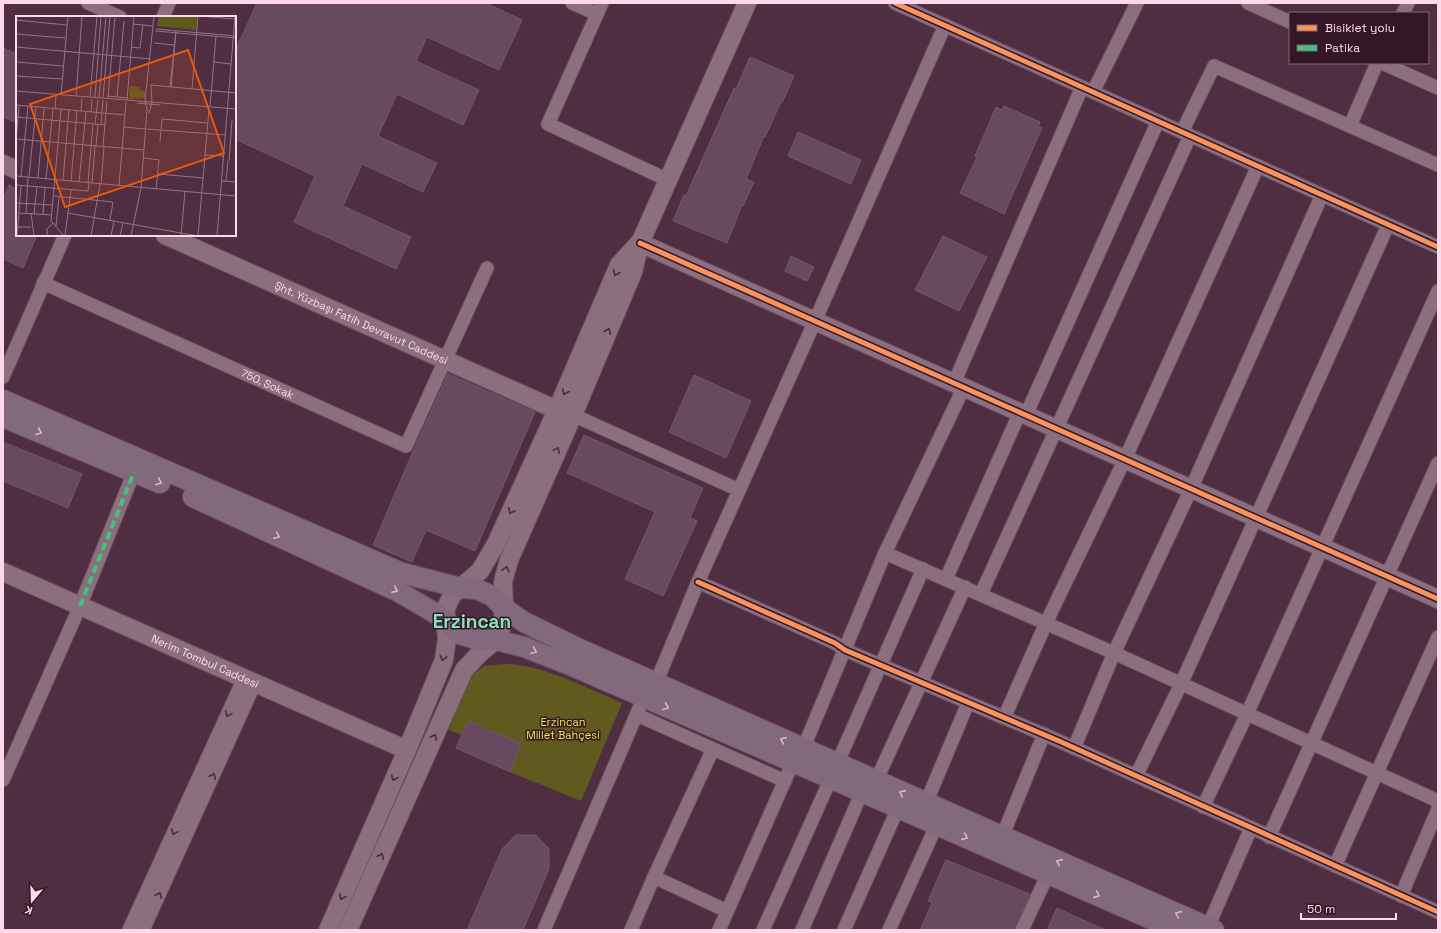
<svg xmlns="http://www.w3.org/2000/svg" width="1441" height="933" viewBox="0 0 1441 933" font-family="'Space Grotesk',sans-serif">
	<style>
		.green { fill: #615a1f }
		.building { fill: #674960; stroke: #71586b }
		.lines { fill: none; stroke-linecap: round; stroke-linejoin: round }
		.street-casing { stroke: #6b4d5e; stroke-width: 15 }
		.secondary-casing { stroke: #6b4d5e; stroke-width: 20 }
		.primary-casing { stroke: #6b4d5e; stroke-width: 22 }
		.street { stroke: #8b6f7e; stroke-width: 13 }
		.secondary { stroke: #8b6f7e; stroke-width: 18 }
		.primary { stroke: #82697b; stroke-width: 20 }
		.quiet { stroke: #40c37c; stroke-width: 4; stroke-dasharray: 8 4; stroke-linecap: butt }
		.cycleway-casing { stroke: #331726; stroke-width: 8 }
		.cycleway { stroke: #f8935d; stroke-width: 5 }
		.oneway { stroke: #492d3c }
		.oneway2 { stroke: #dab6c9 }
		.labels { text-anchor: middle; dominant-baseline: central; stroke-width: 3; stroke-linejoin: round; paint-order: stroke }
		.street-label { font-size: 11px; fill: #ffd7eb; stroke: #331726 }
		.park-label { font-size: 11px; fill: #efe74c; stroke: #331726 }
		.town-label { font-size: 19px; font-weight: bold; fill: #88e1be; stroke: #331726 }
		.inset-road { fill: none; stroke: #967286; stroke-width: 1 }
		.view { fill: #e8590c; fill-opacity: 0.15; stroke: #e8590c; stroke-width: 2 }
		.inset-edge { fill: none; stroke: #ffd7eb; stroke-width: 2 }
	</style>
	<rect width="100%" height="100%" fill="#502e42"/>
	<path class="green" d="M 506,664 C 544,665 586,688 622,703 L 581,801 L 510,772 L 520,744 L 468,721 L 462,735 L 446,729 L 471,676 L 484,666 Z"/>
	<path class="building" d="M 257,3 L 486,3 L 522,20 L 499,70 L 427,37 L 416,61 L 479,90 L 463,125 L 397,94 L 378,136 L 437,163 L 423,192 L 362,164 L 343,206 L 411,237 L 396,269 L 294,222 L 315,176 L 235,139 L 235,51 Z
		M 3,48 L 17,54 L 17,123 L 3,117 Z
		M 750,57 L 794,76 L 782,103 L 781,102 L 765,137 L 764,136 L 746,179 L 754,182 L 743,206 L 742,205 L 727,243 L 673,221 L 684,195 L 686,196 L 734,88 L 736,89 Z
		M 1004,106 L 1040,122 L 1038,127 L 1042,128 L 1004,214 L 960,193 L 977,157 L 975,156 L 996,107 L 1003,110 Z
		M 798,132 L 861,160 L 851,184 L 788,156 Z
		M 9,185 L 17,189 L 17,235 L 37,235 L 23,268 L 3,259 L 3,200 Z
		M 943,236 L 987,257 L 959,311 L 915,290 Z
		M 791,256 L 814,267 L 807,281 L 785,271 Z
		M 448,374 L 535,412 L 475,551 L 426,530 L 412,562 L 373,545 L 417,442 Z
		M 694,375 L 751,401 L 726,458 L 669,432 Z
		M 584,435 L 703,488 L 690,518 L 697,521 L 663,596 L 625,579 L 655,512 L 567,473 Z
		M 3,442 L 82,474 L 68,508 L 3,481 Z
		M 468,721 L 521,744 L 510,772 L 456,748 Z
		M 516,835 L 536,835 L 549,849 L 549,869 L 523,930 L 467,930 L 502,849 Z
		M 946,860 L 1030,894 L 1014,930 L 920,930 L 932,903 L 928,901 Z
		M 1057,908 L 1105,930 L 1047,930 Z"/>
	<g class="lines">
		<defs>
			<g id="street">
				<path d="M 88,3 L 120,17"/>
				<path d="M 572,3 L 597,14"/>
				<path d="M 602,3 L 548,124 L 668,180"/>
				<path d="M 895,3 L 1438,247"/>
				<path d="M 1248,3 L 1290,22"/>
				<path d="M 1403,13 L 1408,3"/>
				<path d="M 163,17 L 169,3"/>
				<path d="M 1382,63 L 1438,88"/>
				<path d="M 1093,92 L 1137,3"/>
				<path d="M 1350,126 L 1377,63"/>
				<path d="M 1182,132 L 1214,66 L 1438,165"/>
				<path id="s1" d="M 43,283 L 406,446 L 487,268"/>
				<path d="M 3,377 L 65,235"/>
				<path d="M 954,383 L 1082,87"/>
				<path d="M 573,415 L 739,490"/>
				<path d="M 1026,415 L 1158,121"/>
				<path d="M 885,553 L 1114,653 L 1438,801"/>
				<path d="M 946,579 L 1020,412"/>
				<path d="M 698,582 L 835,643 L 845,650 L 1059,741 L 1438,912"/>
				<path d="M 981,594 L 1190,136"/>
				<path d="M 656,683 L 698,582 L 815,321 L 945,25"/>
				<path d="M 637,715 L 785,781"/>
				<path d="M 1004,718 L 1046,623 L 1125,459 L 1258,166"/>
				<path d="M 1074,748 L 1114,653 L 1191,489 L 1322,195"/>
				<path d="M 803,749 L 885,553 L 964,387"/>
				<path d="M 837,764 L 923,569"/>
				<path d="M 1136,776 L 1181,684 L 1388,225"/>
				<path d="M 3,780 L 80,606 L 134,472"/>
				<path d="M 876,781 L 965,587"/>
				<path d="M 926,803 L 968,703"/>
				<path d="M 1203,807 L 1247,714 L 1438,291"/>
				<path d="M 1002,837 L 1044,734"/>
				<path d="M 1269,837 L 1438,463"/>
				<path d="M 1335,866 L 1438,637"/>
				<path d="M 654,877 L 727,911"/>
				<path d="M 1401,896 L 1438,809"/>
				<path d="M 1208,927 L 1251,828"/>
				<path d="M 129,930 L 244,678"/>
				<path d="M 143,930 L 255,683"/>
				<path d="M 544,930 L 644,697"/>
				<path d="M 631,930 L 654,877 L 713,749"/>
				<path d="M 719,930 L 793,762"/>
				<path d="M 763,930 L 831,778"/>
				<path d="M 802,930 L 862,792"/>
				<path d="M 844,930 L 898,808"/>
				<path d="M 889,930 L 937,824"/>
				<path d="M 1022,930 L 1048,874"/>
			</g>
			<g id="secondary">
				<path d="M 3,164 L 17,170"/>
				<path id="s2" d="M 165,235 L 557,410"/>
				<path d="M 640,243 L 1438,599"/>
				<path id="s3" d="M 3,572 L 407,750"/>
				<path d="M 328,930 L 407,750 L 444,660 L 447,638 L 445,619 L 446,608 L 452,595 L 480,571 L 496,544 L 557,410 L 619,265 L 639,243"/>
				<path d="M 348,930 L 464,670 L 480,653 L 496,640 L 502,626 L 504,608 L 503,582 L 509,560 L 573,415 L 633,272 L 640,243 L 747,3"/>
			</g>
			<path id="primary" d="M 3,400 L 402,573 L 461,588 L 477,589 L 492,596 L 504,608 L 524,622 L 575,647 L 1214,930
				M 3,417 L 160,483
				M 193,497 L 399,592 L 445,619 L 459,634 L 479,640 L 496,640 L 524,647 L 570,665 L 862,792 L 1176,930"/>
		</defs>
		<use href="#street" class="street-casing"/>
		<use href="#secondary" class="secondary-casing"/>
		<use href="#primary" class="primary-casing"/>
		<use href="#street" class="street"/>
		<use href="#secondary" class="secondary"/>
		<use href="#primary" class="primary"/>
		<path class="quiet" d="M 80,606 L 134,472"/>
		<defs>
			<path id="cycleway" d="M 895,3 L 1438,247
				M 640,243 L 1438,599
				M 698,582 L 835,643 L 845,650 L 1059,741 L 1438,912"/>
		</defs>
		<use href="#cycleway" class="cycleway-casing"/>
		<use href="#cycleway" class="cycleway"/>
	</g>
	<defs><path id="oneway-chevron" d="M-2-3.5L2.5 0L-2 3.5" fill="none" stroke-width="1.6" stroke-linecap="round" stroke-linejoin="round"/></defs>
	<g class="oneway">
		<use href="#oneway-chevron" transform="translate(616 273) rotate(113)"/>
		<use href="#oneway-chevron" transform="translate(608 331) rotate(-67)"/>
		<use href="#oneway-chevron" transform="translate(565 392) rotate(113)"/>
		<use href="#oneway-chevron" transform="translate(557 450) rotate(-66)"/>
		<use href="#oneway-chevron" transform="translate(511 511) rotate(115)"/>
		<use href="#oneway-chevron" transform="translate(506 569) rotate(-77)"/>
		<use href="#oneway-chevron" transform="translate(443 658) rotate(104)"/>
		<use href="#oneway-chevron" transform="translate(228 714) rotate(114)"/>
		<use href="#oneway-chevron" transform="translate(434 737) rotate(-66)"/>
		<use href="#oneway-chevron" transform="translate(213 776) rotate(-65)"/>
		<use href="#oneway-chevron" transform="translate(394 778) rotate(114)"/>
		<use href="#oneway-chevron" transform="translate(174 832) rotate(114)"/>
		<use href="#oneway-chevron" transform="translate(381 856) rotate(-66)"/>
		<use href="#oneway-chevron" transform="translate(159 895) rotate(-65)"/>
		<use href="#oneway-chevron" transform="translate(342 897) rotate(114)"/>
	</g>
	<g class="oneway2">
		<use href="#oneway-chevron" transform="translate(39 432) rotate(23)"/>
		<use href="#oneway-chevron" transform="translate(159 482) rotate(23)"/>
		<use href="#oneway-chevron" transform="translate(277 536) rotate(25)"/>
		<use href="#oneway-chevron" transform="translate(395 590) rotate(26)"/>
		<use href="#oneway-chevron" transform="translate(534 651) rotate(22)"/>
		<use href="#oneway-chevron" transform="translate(666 707) rotate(23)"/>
		<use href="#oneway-chevron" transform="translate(783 740) rotate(-156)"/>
		<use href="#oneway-chevron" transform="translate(902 793) rotate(-156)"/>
		<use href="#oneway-chevron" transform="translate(965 837) rotate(24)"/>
		<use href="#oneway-chevron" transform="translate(1059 862) rotate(-156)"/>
		<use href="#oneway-chevron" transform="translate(1097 895) rotate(24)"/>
		<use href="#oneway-chevron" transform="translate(1178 914) rotate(-156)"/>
	</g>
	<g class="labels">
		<g class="street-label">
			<text stroke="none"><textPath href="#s2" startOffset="215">Şht. Yüzbaşı Fatih Devravut Caddesi</textPath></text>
			<text stroke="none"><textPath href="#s1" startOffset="246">750. Sokak</textPath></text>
			<text stroke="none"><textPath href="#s3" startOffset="221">Nerim Tombul Caddesi</textPath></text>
		</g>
		<g class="park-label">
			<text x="563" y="722">Erzincan<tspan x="563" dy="13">Millet Bahçesi</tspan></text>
		</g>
		<g class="town-label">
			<text x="472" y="621">Erzincan</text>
		</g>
	</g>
	<g transform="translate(16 16)">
		<rect width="220" height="220" fill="#502e42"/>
		<path d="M 143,0 L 181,0 L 180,14 L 141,10 ZM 114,70 L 123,71 L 123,74 L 129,75 L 129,82 L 113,83 Z" fill="#615a1f"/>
		<path class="inset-road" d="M 183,0 L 219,3M 0,4 L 51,9M 117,8 L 137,10M 140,13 L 220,20M 139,15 L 220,22M 0,18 L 49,22M 138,27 L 158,29M 0,31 L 135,43M 115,31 L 124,32 L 127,9M 0,46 L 47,50M 198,46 L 215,48M 0,60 L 46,63M 135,69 L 220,77M 154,71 L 160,15 L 155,71M 176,73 L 182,0M 0,75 L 220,93M 45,79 L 52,0M 60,80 L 66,0M 92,80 L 111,82M 74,81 L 81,0M 79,81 L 85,0M 101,81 L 108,5M 83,82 L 90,0M 87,82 L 94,0M 92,82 L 99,0M 111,84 L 118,0M 121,87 L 144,89M 0,89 L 109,99M 194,91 L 200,20M 39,93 L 40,80M 65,95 L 66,82M 75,96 L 76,83M 133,97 L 136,87 L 135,69M 0,101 L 90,109M 79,108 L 82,84M 85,109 L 87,84M 108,111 L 129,113M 131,113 L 210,119M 0,123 L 128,134M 0,125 L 3,90M 144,126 L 146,103 L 192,107M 80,130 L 82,109M 87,130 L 91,85M 189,139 L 208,140M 128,142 L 143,144 L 140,173M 213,145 L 216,104M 142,158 L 188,162M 0,160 L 220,180M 5,161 L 12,90M 13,161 L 20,91M 22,162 L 28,92M 30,163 L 37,93M 47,164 L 53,94M 55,165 L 61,95M 206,165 L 220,166M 210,165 L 212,145M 63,166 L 70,96M 72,167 L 77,108M 76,167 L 79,130M 85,168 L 88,131M 0,169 L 72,175 L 73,167M 103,169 L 110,86M 38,172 L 45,93M 38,172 L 35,205 L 48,220M 38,180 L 97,186 L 94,204M 0,187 L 37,189M 3,197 L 36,199M 10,197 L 12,161M 15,197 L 18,220M 52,197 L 182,220M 18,198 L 21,171M 27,198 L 29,172M 40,210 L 43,181M 0,211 L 15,211M 1,220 L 5,170M 31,220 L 31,213 L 37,207M 49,220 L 55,174M 75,220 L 84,168M 95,220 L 98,205M 104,220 L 107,207M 115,220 L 125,172 L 131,94 L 129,85 L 138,0M 165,220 L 169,175M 182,220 L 193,93M 201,220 L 219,0"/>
		<path class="view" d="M 172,34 L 208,137 L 49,191 L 14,88 Z"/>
		<rect width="220" height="220" class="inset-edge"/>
	</g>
	<rect width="1441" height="933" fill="none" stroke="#ffd7eb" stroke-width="8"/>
	<rect x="1289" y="12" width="140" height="52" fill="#331726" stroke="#856475"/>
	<rect x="1297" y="25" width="20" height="6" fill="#f8935d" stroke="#856475"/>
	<text x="1325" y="32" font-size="12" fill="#ffd7eb">Bisiklet yolu</text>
	<rect x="1297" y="45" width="20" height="6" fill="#40c37c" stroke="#856475"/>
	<text x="1325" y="52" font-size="12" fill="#ffd7eb">Patika</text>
	<g transform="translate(32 901) rotate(199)" stroke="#331726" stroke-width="3" paint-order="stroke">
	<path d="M0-3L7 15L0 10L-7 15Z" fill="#ffd7eb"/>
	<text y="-6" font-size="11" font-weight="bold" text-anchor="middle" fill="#ffd7eb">K</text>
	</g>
	<path d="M1301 913v6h95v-6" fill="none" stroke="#ffd7eb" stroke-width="2"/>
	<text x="1307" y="913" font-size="12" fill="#ffd7eb" stroke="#331726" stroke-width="3" paint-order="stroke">50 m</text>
</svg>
